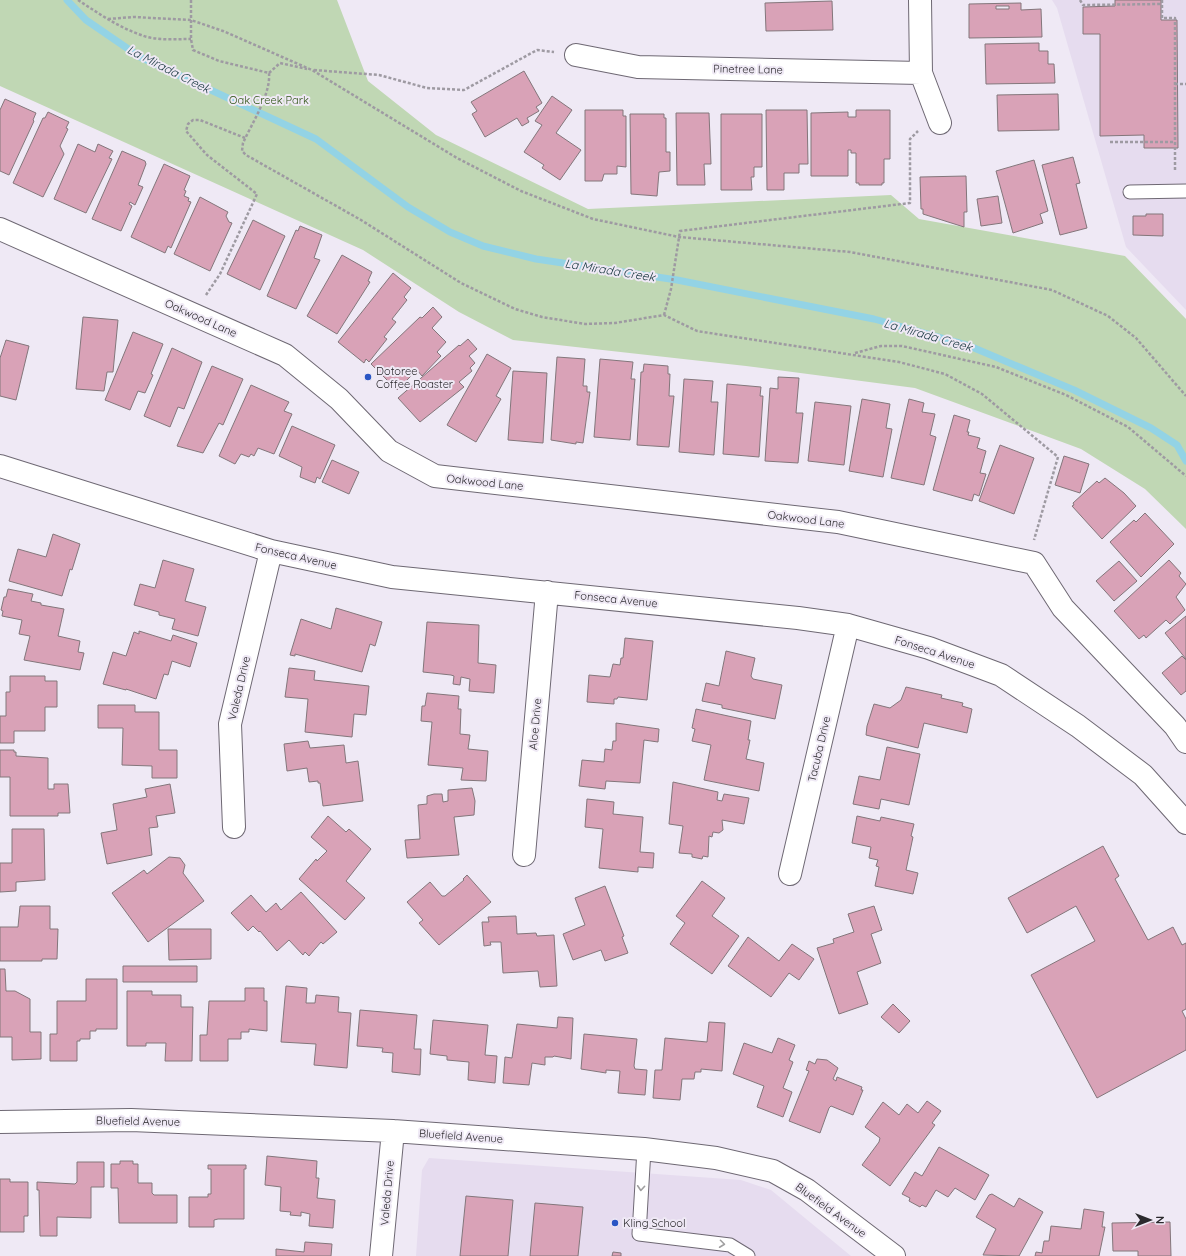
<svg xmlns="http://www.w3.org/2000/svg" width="1186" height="1256" viewBox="0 0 1186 1256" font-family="Quicksand,sans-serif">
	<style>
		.built { fill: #e6dcef }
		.park { fill: #c0d7b4 }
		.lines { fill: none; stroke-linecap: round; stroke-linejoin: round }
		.stream { stroke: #93d3e5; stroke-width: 7 }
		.building { fill: #d9a2b7; stroke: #83767b; fill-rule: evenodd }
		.service-casing { stroke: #6e6873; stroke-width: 15 }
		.minor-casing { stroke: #6e6873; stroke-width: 24 }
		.path { stroke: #9e9aa2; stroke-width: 2.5; stroke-dasharray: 3 2; stroke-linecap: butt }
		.service { stroke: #fff; stroke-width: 13 }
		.minor { stroke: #fff; stroke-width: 22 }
		.oneway { stroke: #a09fa0 }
		.poi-dot { fill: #2a55c4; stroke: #efe9f5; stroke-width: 1.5 }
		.labels { text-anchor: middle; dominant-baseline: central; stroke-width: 4; stroke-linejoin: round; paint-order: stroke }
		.street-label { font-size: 11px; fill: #2b292d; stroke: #efe9f5 }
		.park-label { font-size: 11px; fill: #2f5415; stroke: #efe9f5 }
		.poi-label { font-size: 11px; fill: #2b292d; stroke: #efe9f5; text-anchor: start }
		.water-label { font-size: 12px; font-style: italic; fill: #17363e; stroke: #efe9f5 }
	</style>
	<rect width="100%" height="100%" fill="#efe9f5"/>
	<path class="built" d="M 1052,0 L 1186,0 L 1186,310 L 1126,247 L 1057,8 Z
		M 429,1158 L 741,1180 L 771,1190 L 851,1256 L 416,1256 L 422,1170 Z"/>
	<path class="park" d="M 0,0 L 337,0 L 368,81 L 436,135 L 588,209 L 891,195 L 919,219 L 1125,256 L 1186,319 L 1186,529 L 1145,489 L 1081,449 L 915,388 L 746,366 L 513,340 L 459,312 L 363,250 L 0,86 Z"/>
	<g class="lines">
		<path class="stream" d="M 67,0 L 86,20 L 140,57 L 316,139 L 408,207 L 450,232 L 483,246 L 536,259 L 677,280 L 874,319 L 967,345 L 1074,390 L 1151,428 L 1177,445 L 1186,461"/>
	</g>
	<path class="building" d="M 1115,0 L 1161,0 L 1161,20 L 1177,20 L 1178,148 L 1144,148 L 1144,135 L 1100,136 L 1100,34 L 1083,34 L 1083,7 L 1115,6 Z
		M 832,1 L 833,30 L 766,31 L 765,3 Z
		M 1021,3 L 1021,10 L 1041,9 L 1042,37 L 969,38 L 969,4 ZM 996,6 L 1009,6 L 1009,9 L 996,9 Z
		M 1039,43 L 1039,51 L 1048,51 L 1048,64 L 1054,64 L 1055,83 L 986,84 L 985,44 Z
		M 524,71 L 542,103 L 536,107 L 539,111 L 527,118 L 529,122 L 522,126 L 517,118 L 485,137 L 472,114 L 477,111 L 471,102 Z
		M 1058,94 L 1059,130 L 998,131 L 997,95 Z
		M 552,96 L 572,110 L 556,133 L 581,150 L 560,180 L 542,168 L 544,165 L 524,152 L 542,125 L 535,121 Z
		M 5,99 L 36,113 L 33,120 L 34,121 L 9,175 L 0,171 L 0,110 Z
		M 585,110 L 623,110 L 623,116 L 626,116 L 626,167 L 617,166 L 617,174 L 604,174 L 602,181 L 585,181 Z
		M 766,110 L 807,110 L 808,164 L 799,164 L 799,173 L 784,173 L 784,190 L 767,190 Z
		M 856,110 L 890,110 L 890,159 L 884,159 L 884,183 L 882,183 L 882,185 L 859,185 L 859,183 L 856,183 L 856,153 L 851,153 L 851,150 L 848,150 L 848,176 L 811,176 L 811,113 L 848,112 L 848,117 L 856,117 Z
		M 48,112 L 69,122 L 66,128 L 68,129 L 60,146 L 64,154 L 43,197 L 13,183 L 43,118 L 45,118 Z
		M 676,113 L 709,113 L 711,164 L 704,164 L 705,185 L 677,185 Z
		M 630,114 L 664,114 L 664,118 L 666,118 L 666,152 L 670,152 L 670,171 L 659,172 L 657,196 L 631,194 Z
		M 721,114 L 762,114 L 762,167 L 754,167 L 754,177 L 751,177 L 752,190 L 721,190 Z
		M 78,144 L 95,152 L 98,144 L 113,151 L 109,158 L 112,159 L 86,213 L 54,199 Z
		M 122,151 L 145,161 L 146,164 L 138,185 L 143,187 L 135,205 L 130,202 L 129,204 L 132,206 L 121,231 L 92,219 Z
		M 1073,157 L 1080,183 L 1076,184 L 1087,228 L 1060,235 L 1042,165 Z
		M 1034,160 L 1048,211 L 1040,214 L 1043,223 L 1013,233 L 996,171 Z
		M 164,164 L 190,176 L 184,190 L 186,191 L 184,196 L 189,198 L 188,201 L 191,202 L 171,248 L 168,246 L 165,253 L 131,237 Z
		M 966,176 L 967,212 L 964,212 L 964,227 L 923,214 L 923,209 L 921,209 L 920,177 Z
		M 998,196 L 1002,223 L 981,226 L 977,199 Z
		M 200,197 L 228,212 L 226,216 L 229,222 L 232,223 L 210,271 L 174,254 Z
		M 1146,214 L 1163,214 L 1163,236 L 1133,235 L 1133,216 L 1146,216 Z
		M 253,220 L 285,236 L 260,290 L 227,274 Z
		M 300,226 L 322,235 L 314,258 L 320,260 L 296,309 L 267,296 L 296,230 L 298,231 Z
		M 342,255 L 372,272 L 368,281 L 370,282 L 337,334 L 307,316 Z
		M 393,273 L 411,288 L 404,297 L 407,300 L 392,319 L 396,322 L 384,337 L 387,339 L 369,362 L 366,359 L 364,363 L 338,342 Z
		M 433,307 L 442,317 L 432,328 L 446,342 L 437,352 L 441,356 L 422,376 L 417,370 L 397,390 L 371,364 L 420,317 L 422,318 Z
		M 83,317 L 118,320 L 113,372 L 107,372 L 104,391 L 76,389 Z
		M 133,332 L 163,344 L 151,374 L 153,375 L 145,393 L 138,391 L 130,410 L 105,400 Z
		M 468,339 L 477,349 L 469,356 L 475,363 L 470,368 L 472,371 L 459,382 L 464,387 L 420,422 L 398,398 L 459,345 L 460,346 Z
		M 6,340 L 29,346 L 16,400 L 0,396 L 0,358 Z
		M 172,348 L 202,362 L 184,409 L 178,407 L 170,427 L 144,416 Z
		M 487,354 L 511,368 L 496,396 L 501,399 L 476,442 L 447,425 Z
		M 557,357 L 585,359 L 583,386 L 587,386 L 587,392 L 590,392 L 583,443 L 576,442 L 576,444 L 551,440 Z
		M 600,359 L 633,362 L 631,379 L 635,379 L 630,440 L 594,437 Z
		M 644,364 L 668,366 L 668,374 L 670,374 L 669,396 L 674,396 L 669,447 L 637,445 L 641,372 L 643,372 Z
		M 212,366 L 243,379 L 223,425 L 219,423 L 203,453 L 177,446 Z
		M 513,371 L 547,373 L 543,443 L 508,440 Z
		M 778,377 L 799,378 L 796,413 L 803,413 L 798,463 L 765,461 L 770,388 L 778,389 Z
		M 684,379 L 713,381 L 711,402 L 718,402 L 714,455 L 679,452 Z
		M 727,384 L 761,387 L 760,396 L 763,396 L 759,457 L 723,454 Z
		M 251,385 L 289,402 L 284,411 L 292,414 L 274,454 L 258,448 L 254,456 L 251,454 L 249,457 L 241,454 L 235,464 L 219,456 Z
		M 862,399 L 890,404 L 886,428 L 892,429 L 883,477 L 849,471 Z
		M 909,399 L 924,403 L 922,412 L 935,414 L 930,435 L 936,437 L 924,485 L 891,478 Z
		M 815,402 L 851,406 L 844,465 L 808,461 Z
		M 954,415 L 970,420 L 967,432 L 969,432 L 968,435 L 980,438 L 977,448 L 986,451 L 980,473 L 986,474 L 979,496 L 974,494 L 972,501 L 933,490 Z
		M 292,426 L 335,445 L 320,479 L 317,477 L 315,483 L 300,477 L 302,467 L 279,456 Z
		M 1000,445 L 1034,458 L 1014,514 L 979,501 Z
		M 1064,456 L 1089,464 L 1080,493 L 1055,485 Z
		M 332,460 L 359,472 L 349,494 L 322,482 Z
		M 1105,478 L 1124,493 L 1136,506 L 1102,539 L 1072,506 L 1074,505 L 1073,503 L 1097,481 L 1099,483 Z
		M 1145,513 L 1174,544 L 1141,577 L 1110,542 L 1134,520 L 1136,522 Z
		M 53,534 L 80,544 L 72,570 L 70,569 L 62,596 L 9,581 L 18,549 L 46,557 Z
		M 163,560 L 194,569 L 185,601 L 206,607 L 198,636 L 172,629 L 175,619 L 159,615 L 159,612 L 134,605 L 140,584 L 155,588 Z
		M 1169,560 L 1181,573 L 1179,576 L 1186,584 L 1176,597 L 1185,610 L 1170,624 L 1166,620 L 1146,638 L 1144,635 L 1139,639 L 1114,611 Z
		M 1119,561 L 1137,581 L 1114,601 L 1096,581 Z
		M 8,589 L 33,594 L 31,601 L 41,603 L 41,605 L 64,609 L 58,636 L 80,641 L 78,652 L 84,653 L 80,670 L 24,660 L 30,636 L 19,634 L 22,620 L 2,616 L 3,611 L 1,610 L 4,597 L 6,597 Z
		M 336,608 L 382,622 L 375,646 L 370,644 L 362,672 L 295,654 L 295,656 L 290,655 L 301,619 L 331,629 Z
		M 1186,616 L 1186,659 L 1165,633 Z
		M 427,622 L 479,625 L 478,663 L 496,665 L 494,693 L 469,691 L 470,679 L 461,677 L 460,685 L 453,684 L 454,676 L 451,675 L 423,672 Z
		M 139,631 L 171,641 L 173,635 L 197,643 L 190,667 L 172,661 L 168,675 L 164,674 L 156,699 L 126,689 L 126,690 L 103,684 L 113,652 L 126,656 L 134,632 L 139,634 Z
		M 625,638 L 653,641 L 647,700 L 618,697 L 617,699 L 614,699 L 614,704 L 587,702 L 589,675 L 610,677 L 613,664 L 620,665 L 621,658 L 623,658 Z
		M 726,651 L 755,658 L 751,676 L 753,679 L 782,685 L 775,719 L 722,708 L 722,705 L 702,701 L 706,683 L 719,686 Z
		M 1182,656 L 1186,660 L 1186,691 L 1181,695 L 1162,673 Z
		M 289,668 L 315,671 L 314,680 L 369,686 L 366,715 L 354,714 L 352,737 L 305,732 L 308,699 L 285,697 Z
		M 10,676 L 45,676 L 45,681 L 57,681 L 57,707 L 45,707 L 45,731 L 14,731 L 14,743 L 0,743 L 0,716 L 6,716 L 6,692 L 10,692 Z
		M 906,687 L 942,695 L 941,698 L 963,703 L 962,706 L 972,709 L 967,733 L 924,723 L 918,748 L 866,735 L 867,726 L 874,704 L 890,708 L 901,700 Z
		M 427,693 L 459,696 L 458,709 L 461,709 L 460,734 L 470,735 L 468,749 L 488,751 L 486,781 L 461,780 L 463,768 L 428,765 L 432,722 L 421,721 L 422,706 L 425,706 Z
		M 98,705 L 135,705 L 135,712 L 159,712 L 159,750 L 177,750 L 177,778 L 152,778 L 152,766 L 122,765 L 123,728 L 98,728 Z
		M 696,709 L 751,721 L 748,740 L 750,740 L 746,759 L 764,763 L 759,791 L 704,780 L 711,745 L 692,741 L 695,729 L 692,728 Z
		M 616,723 L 659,729 L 658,742 L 644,740 L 640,783 L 606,781 L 605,789 L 579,786 L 582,760 L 604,762 L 605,749 L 612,750 L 613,741 L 616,741 Z
		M 308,741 L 310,748 L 344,745 L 346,763 L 358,761 L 363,801 L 323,806 L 320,783 L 318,783 L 318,781 L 309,782 L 307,768 L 287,771 L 284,744 Z
		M 887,747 L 920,754 L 909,805 L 881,799 L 879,809 L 853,804 L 859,776 L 880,780 Z
		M 0,750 L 14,750 L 14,752 L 16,752 L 16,756 L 48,758 L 48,789 L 54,789 L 54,784 L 68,784 L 70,813 L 58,813 L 58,816 L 10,816 L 10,777 L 0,777 Z
		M 673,782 L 718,792 L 717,800 L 722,801 L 724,794 L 749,798 L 744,824 L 722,820 L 723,830 L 719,833 L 713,832 L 712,837 L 709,836 L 708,857 L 703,856 L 702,859 L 692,857 L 692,854 L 679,853 L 683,826 L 669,824 Z
		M 170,784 L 175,813 L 156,816 L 158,827 L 149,828 L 152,855 L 107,864 L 101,833 L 117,830 L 113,804 L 147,797 L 145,789 Z
		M 472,788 L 475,801 L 474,815 L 454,817 L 459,855 L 407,858 L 405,840 L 420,839 L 418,805 L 427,804 L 427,796 L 434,794 L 442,794 L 443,802 L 448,801 L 448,790 Z
		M 587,799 L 614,802 L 613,814 L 643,817 L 640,852 L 654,853 L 653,868 L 638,867 L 638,872 L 599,868 L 603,829 L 585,827 Z
		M 328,816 L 346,832 L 349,829 L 371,849 L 346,881 L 365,898 L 345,920 L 299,879 L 316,859 L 317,861 L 327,851 L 311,837 Z
		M 857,816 L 880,821 L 881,817 L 914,824 L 911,836 L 913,837 L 906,870 L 918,873 L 913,894 L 875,886 L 879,867 L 876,866 L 878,860 L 869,858 L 871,847 L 852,843 Z
		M 12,829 L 44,829 L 45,880 L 16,882 L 16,891 L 0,892 L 0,863 L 12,863 Z
		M 1103,846 L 1119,876 L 1115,879 L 1148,940 L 1173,927 L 1182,945 L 1186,943 L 1186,1009 L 1182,1011 L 1186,1019 L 1186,1050 L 1097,1098 L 1031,975 L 1095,941 L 1076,906 L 1027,933 L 1008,898 Z
		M 169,857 L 180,858 L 185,865 L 183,873 L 204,901 L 148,942 L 112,893 L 144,870 L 147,874 Z
		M 467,875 L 491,902 L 439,945 L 419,923 L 423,920 L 407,902 L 430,882 L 442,896 L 445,896 L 464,880 L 463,879 Z
		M 702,881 L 725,898 L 712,916 L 739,936 L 712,974 L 670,944 L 685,923 L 676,916 Z
		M 605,886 L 624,936 L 622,937 L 628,953 L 605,961 L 601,950 L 573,960 L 563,934 L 585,925 L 575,898 Z
		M 301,892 L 337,932 L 323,944 L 321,942 L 309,956 L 305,952 L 303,955 L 289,940 L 277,951 L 260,931 L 259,932 L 253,926 L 248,931 L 231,913 L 251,895 L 266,912 L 276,903 L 281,910 Z
		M 20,906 L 50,906 L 50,929 L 58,929 L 57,959 L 42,959 L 42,961 L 0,961 L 0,927 L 18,927 Z
		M 874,906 L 882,930 L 871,934 L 881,963 L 857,972 L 868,1004 L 839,1014 L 817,948 L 834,943 L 833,939 L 854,932 L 848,914 Z
		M 516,916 L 517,934 L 536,933 L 537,936 L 554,935 L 557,986 L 540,987 L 538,971 L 503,973 L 501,942 L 490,942 L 491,945 L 484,946 L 482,922 L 489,922 L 488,917 Z
		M 168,929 L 211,929 L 211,959 L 169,960 Z
		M 748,937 L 779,961 L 792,944 L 814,959 L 799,980 L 789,973 L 771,997 L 728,966 Z
		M 123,966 L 197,966 L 197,982 L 123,982 Z
		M 0,969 L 5,969 L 6,991 L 15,991 L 30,999 L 30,1032 L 41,1032 L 41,1059 L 12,1060 L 12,1037 L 0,1037 Z
		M 86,979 L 117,979 L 117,1029 L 96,1029 L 96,1031 L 90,1031 L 90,1039 L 80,1039 L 80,1041 L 77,1041 L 77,1061 L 50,1061 L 50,1034 L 57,1034 L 57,1001 L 86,1001 Z
		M 286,986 L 307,988 L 306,1003 L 315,1003 L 316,995 L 339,997 L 338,1012 L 351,1013 L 347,1068 L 314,1065 L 316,1044 L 281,1042 Z
		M 245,988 L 264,988 L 264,1001 L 267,1001 L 267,1031 L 249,1029 L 249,1032 L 241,1032 L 241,1039 L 228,1039 L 228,1061 L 200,1061 L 200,1035 L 207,1035 L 209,1001 L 245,1001 Z
		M 127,991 L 152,991 L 152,995 L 181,995 L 181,1007 L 193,1007 L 192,1061 L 165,1061 L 166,1043 L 146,1043 L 146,1046 L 127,1046 Z
		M 893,1004 L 910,1021 L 899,1033 L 881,1017 Z
		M 360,1010 L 417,1015 L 414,1049 L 421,1049 L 420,1075 L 392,1072 L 393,1053 L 382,1052 L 383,1048 L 357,1046 Z
		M 558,1017 L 573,1018 L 571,1059 L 554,1056 L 553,1057 L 545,1057 L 545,1065 L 532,1063 L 529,1085 L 503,1083 L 505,1057 L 512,1058 L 517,1024 L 557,1028 Z
		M 433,1020 L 488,1025 L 485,1055 L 497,1056 L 495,1083 L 468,1080 L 469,1062 L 447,1060 L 447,1056 L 430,1054 Z
		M 709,1022 L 725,1023 L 722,1071 L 701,1069 L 701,1072 L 695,1072 L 694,1079 L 682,1079 L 680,1100 L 653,1098 L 655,1070 L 662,1070 L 665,1038 L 707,1042 Z
		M 584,1034 L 637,1039 L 634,1066 L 635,1069 L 647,1070 L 645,1095 L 618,1093 L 620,1071 L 606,1070 L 606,1073 L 581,1069 Z
		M 778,1038 L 795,1045 L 789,1060 L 793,1062 L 783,1088 L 792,1092 L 783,1117 L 757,1107 L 764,1086 L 733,1074 L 744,1043 L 772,1053 Z
		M 817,1059 L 827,1060 L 838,1068 L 833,1079 L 836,1081 L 837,1077 L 862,1087 L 861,1090 L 863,1090 L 853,1115 L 831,1106 L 829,1108 L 820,1133 L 789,1121 L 809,1071 L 806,1070 L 809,1061 L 815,1064 Z
		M 927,1101 L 941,1111 L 932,1123 L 935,1125 L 890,1186 L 862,1165 L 879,1142 L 880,1138 L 865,1127 L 883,1102 L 899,1115 L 907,1104 L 918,1113 Z
		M 939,1147 L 989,1175 L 975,1200 L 955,1188 L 948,1197 L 936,1190 L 926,1207 L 922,1205 L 920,1207 L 909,1201 L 910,1198 L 902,1194 L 915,1172 L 922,1176 Z
		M 267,1156 L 317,1161 L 316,1178 L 319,1178 L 317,1198 L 335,1200 L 333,1228 L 309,1226 L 310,1214 L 301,1212 L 301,1216 L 290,1215 L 291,1212 L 280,1211 L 281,1187 L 265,1185 Z
		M 120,1161 L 133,1161 L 133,1164 L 138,1164 L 138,1183 L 152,1183 L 152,1193 L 154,1195 L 177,1195 L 177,1223 L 119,1223 L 118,1188 L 111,1188 L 111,1164 L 120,1164 Z
		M 77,1162 L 104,1162 L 104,1187 L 91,1187 L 91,1218 L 57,1217 L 57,1236 L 40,1236 L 39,1190 L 37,1190 L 37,1182 L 75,1184 L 77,1182 Z
		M 208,1165 L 246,1165 L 246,1169 L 244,1169 L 244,1219 L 218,1219 L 214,1220 L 214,1227 L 189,1227 L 189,1197 L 208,1197 L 208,1194 L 211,1194 L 211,1169 L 208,1169 Z
		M 0,1179 L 10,1179 L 10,1182 L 28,1182 L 28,1216 L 24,1216 L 24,1232 L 0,1232 Z
		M 992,1194 L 1014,1207 L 1019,1198 L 1043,1212 L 1019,1256 L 983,1255 L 996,1229 L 976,1217 L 989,1195 Z
		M 466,1196 L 513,1200 L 508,1256 L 460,1256 Z
		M 535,1203 L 583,1207 L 578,1256 L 530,1256 Z
		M 1084,1209 L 1104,1212 L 1102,1227 L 1105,1227 L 1099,1256 L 1035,1256 L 1036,1252 L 1042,1253 L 1044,1241 L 1049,1241 L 1051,1226 L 1081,1229 Z
		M 1170,1222 L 1171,1256 L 1138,1256 L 1138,1251 L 1113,1251 L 1112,1223 Z
		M 305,1242 L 332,1244 L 331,1256 L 276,1256 L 276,1249 L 304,1252 Z
		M 613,1252 L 621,1253 L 621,1256 L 612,1256 Z"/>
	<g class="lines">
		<defs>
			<path id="service" d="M 1130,192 L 1186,191
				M 644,1149 L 639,1234 L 730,1245 L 748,1256"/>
			<path id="minor" d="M 920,0 L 921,73 L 940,123
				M 576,55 L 638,67 L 921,73
				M 0,229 L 285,355 L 339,399 L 389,451 L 435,476 L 838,522 L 1034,563 L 1063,608 L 1175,726 L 1186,742
				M 0,466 L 271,551 L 392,577 L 798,618 L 848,625 L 929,648 L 1001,675 L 1078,726 L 1143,775 L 1186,823
				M 234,827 L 230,724 L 271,551
				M 524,855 L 547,592
				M 790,874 L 848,625
				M 0,1122 L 131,1120 L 393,1131 L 644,1149 L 716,1158 L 773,1171 L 807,1190 L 894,1256
				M 381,1256 L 393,1131"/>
		</defs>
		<use href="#service" class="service-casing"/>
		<use href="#minor" class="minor-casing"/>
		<path class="path" d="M 78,0 C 98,13 118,27 141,35 C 156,41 175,39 191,39
			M 191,0 L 191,39 L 193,50 L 219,61 L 269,73 C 271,94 252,123 243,143 L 242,151 L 246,155 L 361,220 L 461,283 L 515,309 L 542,317 L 585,324 L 615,323 L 664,315 L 697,331 L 899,362 L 945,374 L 982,394 L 1058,457 L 1034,540
			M 1080,0 L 1083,5 L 1162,4
			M 1162,0 L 1162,18 L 1175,18 L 1175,172
			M 108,19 L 134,17 L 191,20 L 223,31 L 312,70 L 457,158 L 521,191 L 593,219 L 679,237 L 850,252 L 1052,290 L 1108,316 L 1136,338 L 1186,396
			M 314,70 L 379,75 L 427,88 L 464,90 L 537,50 L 554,52
			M 269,73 L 280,63 L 307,69
			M 1175,84 L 1186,84
			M 1110,142 L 1175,142
			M 206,295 L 220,274 L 257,194 L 207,155 L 186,131 L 188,124 L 193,120 L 200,120 L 245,138
			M 664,315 L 671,289 L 680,231 L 910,203 L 910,139 L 918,131
			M 855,353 L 881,346 L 902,346 L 996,367 L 1066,395 L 1128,427 L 1186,476"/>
		<use href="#service" class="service"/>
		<use href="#minor" class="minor"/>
	</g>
	<defs><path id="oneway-chevron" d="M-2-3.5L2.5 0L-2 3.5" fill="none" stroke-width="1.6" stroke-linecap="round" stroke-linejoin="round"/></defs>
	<g class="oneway">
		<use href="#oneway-chevron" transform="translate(641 1188) rotate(94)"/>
		<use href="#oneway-chevron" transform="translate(722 1244) rotate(7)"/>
	</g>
	<g class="poi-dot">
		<circle cx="368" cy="377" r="4"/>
		<circle cx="615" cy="1223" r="4"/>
	</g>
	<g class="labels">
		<g class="street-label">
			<text transform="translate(748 69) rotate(1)">Pinetree Lane</text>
			<text transform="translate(201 318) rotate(24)">Oakwood Lane</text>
			<text transform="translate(485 482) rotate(6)">Oakwood Lane</text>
			<text transform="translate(806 519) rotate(7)">Oakwood Lane</text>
			<text transform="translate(296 556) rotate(13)">Fonseca Avenue</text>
			<text transform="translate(616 599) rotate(6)">Fonseca Avenue</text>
			<text transform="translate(935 652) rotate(18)">Fonseca Avenue</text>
			<text transform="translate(239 688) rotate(-77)">Valeda Drive</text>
			<text transform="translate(535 724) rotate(-85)">Aloe Drive</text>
			<text transform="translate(819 749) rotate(-77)">Tacuba Drive</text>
			<text transform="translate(138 1121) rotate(1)">Bluefield Avenue</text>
			<text transform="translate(461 1136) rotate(4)">Bluefield Avenue</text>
			<text transform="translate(387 1193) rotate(-85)">Valeda Drive</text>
			<text transform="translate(831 1210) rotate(36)">Bluefield Avenue</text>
		</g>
		<g class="park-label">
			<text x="269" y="100">Oak Creek Park</text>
		</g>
		<g class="poi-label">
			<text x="376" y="371">Dotoree<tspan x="376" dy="13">Coffee Roaster</tspan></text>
			<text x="623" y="1223">Kling School</text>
		</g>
		<g class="water-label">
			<text transform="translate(169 69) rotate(27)">La Mirada Creek</text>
			<text transform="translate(610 270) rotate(9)">La Mirada Creek</text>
			<text transform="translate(928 335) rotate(16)">La Mirada Creek</text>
		</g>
	</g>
	<g transform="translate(1150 1220) rotate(90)" stroke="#efe9f5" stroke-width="3" paint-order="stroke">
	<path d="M0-3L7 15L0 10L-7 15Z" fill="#2b292d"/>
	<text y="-6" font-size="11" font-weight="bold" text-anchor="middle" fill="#2b292d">N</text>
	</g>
</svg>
